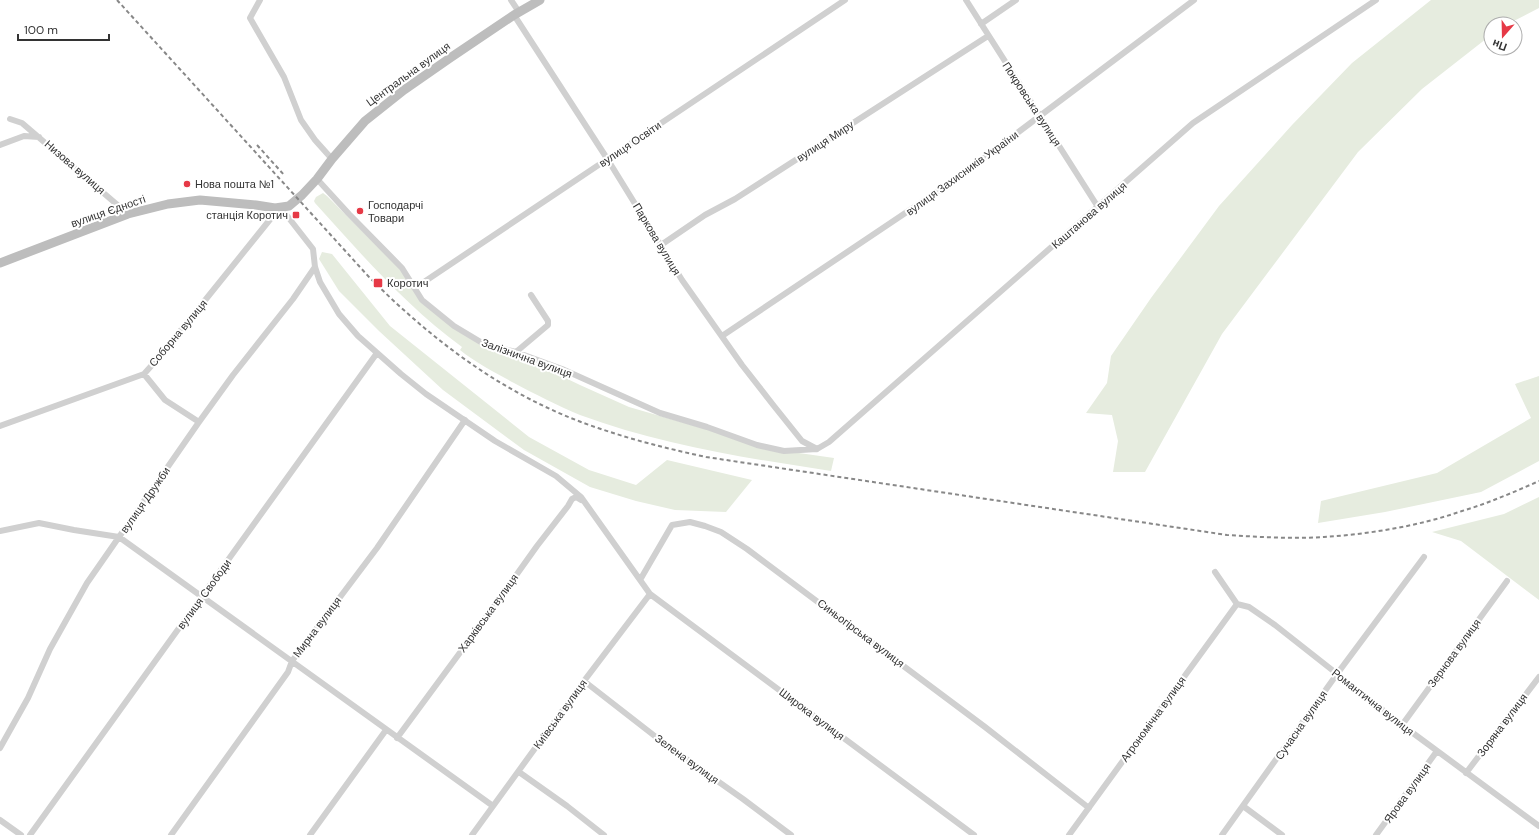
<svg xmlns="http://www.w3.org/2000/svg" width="1539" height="835" viewBox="0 0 1539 835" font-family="'DM Sans',sans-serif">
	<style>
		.green { fill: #e6ecdf }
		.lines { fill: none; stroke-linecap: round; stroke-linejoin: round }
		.street { stroke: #d0d0d0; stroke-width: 6 }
		.secondary { stroke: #bdbdbd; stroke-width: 9 }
		.rail { stroke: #888; stroke-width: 2; stroke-dasharray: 4 3; stroke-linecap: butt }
		.poi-dot { fill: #e63946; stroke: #fff; stroke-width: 1.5 }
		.labels { text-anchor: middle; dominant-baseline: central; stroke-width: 4; stroke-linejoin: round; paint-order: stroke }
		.street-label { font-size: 11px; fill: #333; stroke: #fff }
		.poi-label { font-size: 11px; fill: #333; stroke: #fff; text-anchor: start }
	</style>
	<rect width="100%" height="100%" fill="#fff"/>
	<path class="green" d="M 1431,0 L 1539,0 L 1539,8 L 1508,24 L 1491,24 L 1491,35 L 1422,89 L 1358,152 L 1222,334 L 1145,472 L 1113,472 L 1118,441 L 1112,415 L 1086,413 L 1107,383 L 1111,356 L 1151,298 L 1219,206 L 1292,125 L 1352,63 Z
		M 323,193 L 327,196 L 399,268 L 416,292 L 467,335 L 500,352 L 530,361 L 580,385 L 629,407 L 778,450 L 834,458 L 831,471 C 746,458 661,445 580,415 C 558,406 535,394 514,383 C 496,373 476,363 460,350 L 462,347 C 406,306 361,254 315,203 L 314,201 L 316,197 Z
		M 322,252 L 332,254 L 390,326 L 529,437 L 589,470 L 636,485 L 667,460 L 752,480 L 726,512 L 675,510 L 636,501 L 590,487 L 524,450 L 443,390 L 379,331 L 339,291 L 319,259 Z
		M 1539,376 L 1539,461 L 1481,492 L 1385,512 L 1318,523 L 1321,501 L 1437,473 L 1531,418 L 1515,384 Z
		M 1539,497 L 1539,600 L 1461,541 L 1432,532 L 1504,514 Z"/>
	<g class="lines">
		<path class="street" d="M 260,0 L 250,18 L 284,77 L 301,120 L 315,140 L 332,159
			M 511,0 L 519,12
			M 966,0 L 1098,207
			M 514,15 L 608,160 L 682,280 L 742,365 L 774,406 L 802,441 L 817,449
			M 981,24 L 1016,0
			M 10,119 L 22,123 L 128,214
			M 0,145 L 24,136 L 39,137
			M 317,179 L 349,214 L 402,268 L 422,300 L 454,326 L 484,344 L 516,352 L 562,369 L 660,413 L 707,427 L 757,445 L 784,451 L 817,449 L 829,442 L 1193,123 L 1376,0
			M 281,208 L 313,249 L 315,267 L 320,282 L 339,314 L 358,336 L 401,374 L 426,394 L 495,441 L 556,476 L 581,497 L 650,594 L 974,835
			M 661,245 L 705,215 L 735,199 L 988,36
			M 415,288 L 845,0
			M 722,336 L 956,179 L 1194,0
			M 516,352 L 548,325 L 548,321 L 531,295
			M 144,374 L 165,400 L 199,422
			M 0,426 L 144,374 L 161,355 L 272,217 L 275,208
			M 0,531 L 39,523 L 74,530 L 119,537 L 493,806
			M 1215,572 L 1237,604 L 1249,607 L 1275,625 L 1402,725 L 1539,826
			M 640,580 L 672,525 L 690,522 L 705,526 L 721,532 L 747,549 L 985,727 L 1089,808
			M 584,681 L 665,744 L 743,799 L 791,835
			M 1402,725 L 1507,581
			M 397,738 L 487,616 L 537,546 L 568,506 L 572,499 L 576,497 L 581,500
			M 0,748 L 28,698 L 50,649 L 87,583 L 199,422 L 233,375 L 293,299 L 315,267
			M 519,772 L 567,806 L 604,835
			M 1466,773 L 1539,677
			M 1243,806 L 1282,835
			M 0,820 L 21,835
			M 30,835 L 377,353
			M 171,835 L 288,672 L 292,661 L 377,548 L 465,420
			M 310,835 L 386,730
			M 472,835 L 584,681 L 650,594
			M 1069,835 L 1237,604
			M 1222,835 L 1337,674 L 1424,557
			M 1376,835 L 1437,751"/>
		<path class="secondary" d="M 0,263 L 128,214 L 168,204 L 200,200 L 256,205 L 275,208 L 289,206 L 302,195 L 317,179 L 332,159 L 365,121 L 404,90 L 450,58 L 514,15 L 540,0"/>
		<path class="rail" d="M 117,0 L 369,277 C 435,343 508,398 598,428 C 633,440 669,449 706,457 L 1227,535 C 1259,537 1292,539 1324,537 C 1370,534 1419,526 1462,511 C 1489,503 1514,492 1539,481
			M 257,145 L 285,176"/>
	</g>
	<g class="poi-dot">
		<circle cx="187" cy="184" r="4"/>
		<circle cx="360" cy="211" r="4"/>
		<rect x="292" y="211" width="8" height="8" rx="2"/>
		<rect x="373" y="278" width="10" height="10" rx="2"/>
	</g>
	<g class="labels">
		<g class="street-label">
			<text transform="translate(408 74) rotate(-36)">Центральна вулиця</text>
			<text transform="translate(1032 104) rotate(57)">Покровська вулиця</text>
			<text transform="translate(825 141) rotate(-33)">вулиця Миру</text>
			<text transform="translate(630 144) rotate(-34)">вулиця Освіти</text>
			<text transform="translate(75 167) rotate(41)">Низова вулиця</text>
			<text transform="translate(962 173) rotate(-36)">вулиця Захисників України</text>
			<text transform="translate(108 211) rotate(-19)">вулиця Єдності</text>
			<text transform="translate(1089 215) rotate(-41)">Каштанова вулиця</text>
			<text transform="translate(657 239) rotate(59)">Паркова вулиця</text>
			<text transform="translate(178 333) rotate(-50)">Соборна вулиця</text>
			<text transform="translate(527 358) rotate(20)">Залізнична вулиця</text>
			<text transform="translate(145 500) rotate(-55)">вулиця Дружби</text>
			<text transform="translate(204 594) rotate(-54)">вулиця Свободи</text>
			<text transform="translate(488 613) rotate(-54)">Харківська вулиця</text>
			<text transform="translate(317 627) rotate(-53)">Мирна вулиця</text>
			<text transform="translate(861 633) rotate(37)">Синьогірська вулиця</text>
			<text transform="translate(1454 653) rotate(-54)">Зернова вулиця</text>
			<text transform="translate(1373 702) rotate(38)">Романтична вулиця</text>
			<text transform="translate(560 714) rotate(-54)">Київська вулиця</text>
			<text transform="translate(812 714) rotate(37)">Широка вулиця</text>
			<text transform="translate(1153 719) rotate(-54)">Агрономічна вулиця</text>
			<text transform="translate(1301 725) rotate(-55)">Сучасна вулиця</text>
			<text transform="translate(1502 725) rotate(-53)">Зоряна вулиця</text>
			<text transform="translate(687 759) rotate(36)">Зелена вулиця</text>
			<text transform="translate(1407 793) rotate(-54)">Ярова вулиця</text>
		</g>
		<g class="poi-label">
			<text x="195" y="184">Нова пошта №1</text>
			<text x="368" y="205">Господарчі<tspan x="368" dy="13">Товари</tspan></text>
			<text x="288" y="215" text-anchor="end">станція Коротич</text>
			<text x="387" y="283">Коротич</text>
		</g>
	</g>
	<g transform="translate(1503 36) rotate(200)"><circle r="19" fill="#ffffff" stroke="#adadad"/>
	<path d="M0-3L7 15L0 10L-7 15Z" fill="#e63946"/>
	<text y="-6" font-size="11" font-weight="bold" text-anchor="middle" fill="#333333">Пн</text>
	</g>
	<path d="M18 34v6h91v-6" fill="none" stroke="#333333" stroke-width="2"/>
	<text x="24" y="34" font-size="12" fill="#333333" stroke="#ffffff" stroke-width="3" paint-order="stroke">100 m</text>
</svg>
